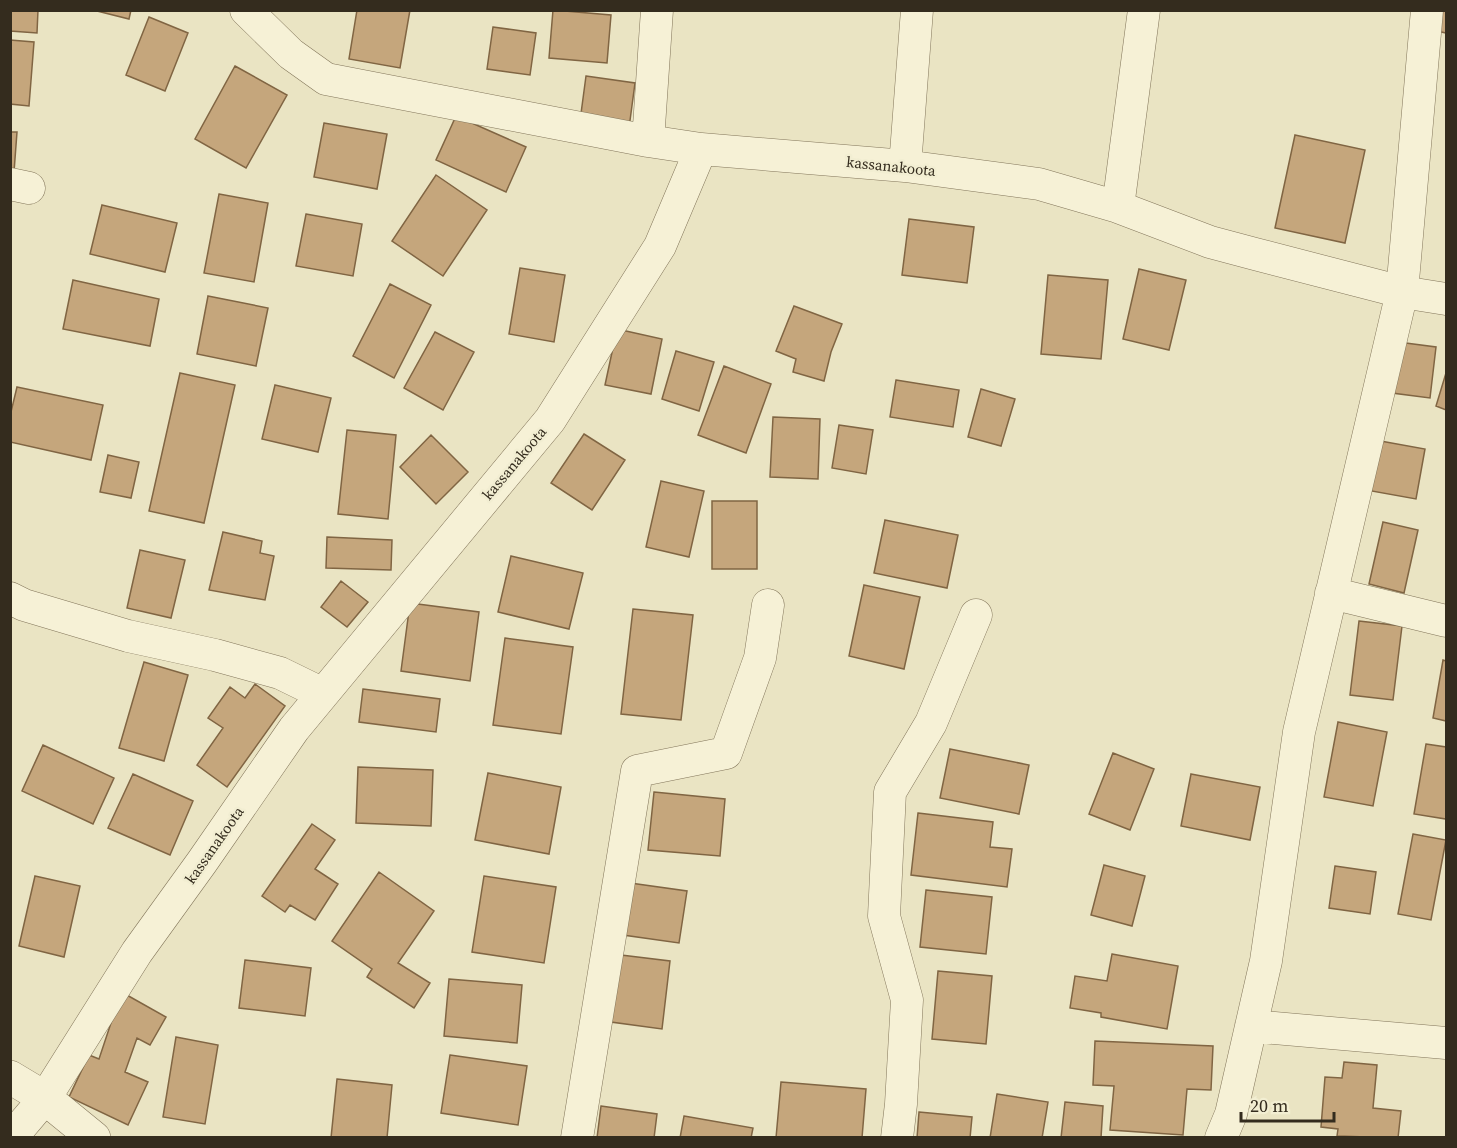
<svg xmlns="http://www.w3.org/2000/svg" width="1457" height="1148" viewBox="0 0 1457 1148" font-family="'Source Serif 4',serif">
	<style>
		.building { fill: #c5a67c; stroke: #806543; stroke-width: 1.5 }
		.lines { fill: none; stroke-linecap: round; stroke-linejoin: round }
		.minor-casing { stroke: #83765b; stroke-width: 33 }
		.tertiary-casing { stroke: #83765b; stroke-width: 34 }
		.minor { stroke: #f6f1d6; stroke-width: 32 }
		.tertiary { stroke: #f6f1d6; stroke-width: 33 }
		.labels { text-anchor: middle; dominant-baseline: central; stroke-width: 5; stroke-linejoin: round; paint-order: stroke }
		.street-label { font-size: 15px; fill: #342c1e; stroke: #f2eed2 }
	</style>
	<rect width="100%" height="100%" fill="#eae4c3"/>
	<path class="building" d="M 10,10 L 38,10 L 37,33 L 10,31 Z
		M 93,10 L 131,10 L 129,19 Z
		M 357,10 L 410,10 L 400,68 L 349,59 Z
		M 553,10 L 611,15 L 607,63 L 549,58 Z
		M 1436,10 L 1446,10 L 1446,33 L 1432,30 Z
		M 149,17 L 188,33 L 165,91 L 126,75 Z
		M 493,27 L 536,33 L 530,75 L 487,69 Z
		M 10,40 L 34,42 L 29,106 L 10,104 Z
		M 235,66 L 287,95 L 246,168 L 195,139 Z
		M 586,76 L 635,83 L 629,128 L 580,121 Z
		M 456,116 L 526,147 L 506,192 L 436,160 Z
		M 324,123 L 387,134 L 377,189 L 314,177 Z
		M 10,132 L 17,132 L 14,172 L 10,172 Z
		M 1295,135 L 1365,150 L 1345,243 L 1275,228 Z
		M 436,175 L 487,210 L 443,276 L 392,241 Z
		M 219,194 L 268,203 L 254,282 L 204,273 Z
		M 102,205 L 177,223 L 165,272 L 90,254 Z
		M 306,214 L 362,224 L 353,276 L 296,266 Z
		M 909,219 L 974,227 L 967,283 L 902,275 Z
		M 520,268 L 565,275 L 554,342 L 509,334 Z
		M 1139,269 L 1186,280 L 1169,350 L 1123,339 Z
		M 1048,275 L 1108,280 L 1101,359 L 1041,354 Z
		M 73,280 L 159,299 L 150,346 L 63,329 Z
		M 390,284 L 431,305 L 394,378 L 353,356 Z
		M 208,296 L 268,308 L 256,366 L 197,354 Z
		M 794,306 L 842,324 L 831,352 L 824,381 L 793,372 L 796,359 L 776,351 Z
		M 617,329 L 662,339 L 651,394 L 605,385 Z
		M 435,332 L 474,352 L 443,410 L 404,388 Z
		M 1398,342 L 1436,347 L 1430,398 L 1392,393 Z
		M 676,351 L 714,362 L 699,411 L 662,399 Z
		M 724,366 L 771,384 L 746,453 L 698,435 Z
		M 180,373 L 235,385 L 204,523 L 149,511 Z
		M 1446,373 L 1446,410 L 1436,406 Z
		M 896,380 L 959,390 L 953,427 L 890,417 Z
		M 275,385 L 331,398 L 318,452 L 262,439 Z
		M 17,387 L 103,405 L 91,460 L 10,442 L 10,416 Z
		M 981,389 L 1015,399 L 1001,446 L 968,437 Z
		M 773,417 L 820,419 L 818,479 L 770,477 Z
		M 839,425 L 873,430 L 866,474 L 832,468 Z
		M 347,430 L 396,435 L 388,519 L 338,514 Z
		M 584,434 L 625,460 L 592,510 L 551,483 Z
		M 431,435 L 468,472 L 436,504 L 400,467 Z
		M 1375,440 L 1425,449 L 1416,499 L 1366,490 Z
		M 108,455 L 139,462 L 131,498 L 100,492 Z
		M 661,481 L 704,491 L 689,557 L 646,547 Z
		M 712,501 L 757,501 L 757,569 L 712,569 Z
		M 885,520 L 958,535 L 947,588 L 874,573 Z
		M 1383,522 L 1418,530 L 1404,593 L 1369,584 Z
		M 223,532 L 262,541 L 260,553 L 274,556 L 265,600 L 209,590 Z
		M 327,537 L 392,540 L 391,570 L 326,568 Z
		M 140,550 L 185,560 L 171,618 L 127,608 Z
		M 511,556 L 583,573 L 569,629 L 498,612 Z
		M 341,581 L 368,602 L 347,627 L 321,607 Z
		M 864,585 L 920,597 L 904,669 L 849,656 Z
		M 410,603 L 479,612 L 470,681 L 401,671 Z
		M 633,609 L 693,615 L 681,720 L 621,714 Z
		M 1359,621 L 1402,626 L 1393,700 L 1350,695 Z
		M 505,638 L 573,647 L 561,734 L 493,725 Z
		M 1443,660 L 1446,661 L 1446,721 L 1433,718 Z
		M 144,662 L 188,675 L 164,761 L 119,748 Z
		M 255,684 L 285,706 L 227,787 L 197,765 L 223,728 L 208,718 L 230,687 L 245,698 Z
		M 363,689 L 440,699 L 436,732 L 359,722 Z
		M 1338,722 L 1387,732 L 1373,806 L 1324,797 Z
		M 1426,744 L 1446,747 L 1446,819 L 1414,814 Z
		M 43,745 L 114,778 L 93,824 L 22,791 Z
		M 950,749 L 1029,765 L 1019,814 L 940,798 Z
		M 1113,753 L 1154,769 L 1130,830 L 1089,814 Z
		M 358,767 L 433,770 L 431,826 L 356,823 Z
		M 488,773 L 561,787 L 549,854 L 475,840 Z
		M 133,774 L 193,801 L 170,855 L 108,828 Z
		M 1191,774 L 1260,787 L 1250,840 L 1181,826 Z
		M 654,792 L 725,799 L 720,856 L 648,850 Z
		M 918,813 L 993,822 L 990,847 L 1012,849 L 1007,887 L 911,875 Z
		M 312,824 L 335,840 L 315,869 L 338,884 L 315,920 L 290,905 L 285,912 L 262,896 Z
		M 1413,834 L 1446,840 L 1431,920 L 1398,914 Z
		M 1104,865 L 1145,876 L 1132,926 L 1091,915 Z
		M 1335,866 L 1376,872 L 1370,914 L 1329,908 Z
		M 379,872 L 434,911 L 398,963 L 430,983 L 414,1008 L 367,977 L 372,969 L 332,941 Z
		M 35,876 L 80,886 L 64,957 L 19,946 Z
		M 484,876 L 556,887 L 544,963 L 472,952 Z
		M 623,882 L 687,891 L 679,943 L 616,934 Z
		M 926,890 L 992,897 L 986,954 L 920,947 Z
		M 1112,954 L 1178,966 L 1167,1029 L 1101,1017 L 1101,1013 L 1070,1008 L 1075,976 L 1107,981 Z
		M 621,955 L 670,961 L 662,1029 L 611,1022 Z
		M 245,960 L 311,968 L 305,1016 L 239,1008 Z
		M 938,971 L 992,976 L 986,1044 L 932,1039 Z
		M 449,979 L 522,985 L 517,1043 L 444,1036 Z
		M 125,994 L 166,1017 L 150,1045 L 137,1038 L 125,1072 L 148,1082 L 128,1125 L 69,1097 L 89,1055 L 99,1059 L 111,1023 L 109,1022 Z
		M 176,1037 L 218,1045 L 205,1124 L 163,1117 Z
		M 1095,1041 L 1213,1046 L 1211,1090 L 1187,1089 L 1183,1135 L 1110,1130 L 1114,1086 L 1093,1085 Z
		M 450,1055 L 527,1066 L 518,1125 L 441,1113 Z
		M 1344,1062 L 1377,1065 L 1373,1108 L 1401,1111 L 1398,1138 L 1337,1136 L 1338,1129 L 1321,1127 L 1325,1077 L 1342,1078 Z
		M 337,1079 L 392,1085 L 387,1138 L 331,1138 Z
		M 781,1082 L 866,1089 L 862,1138 L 776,1138 Z
		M 997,1094 L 1048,1102 L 1042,1138 L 990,1138 Z
		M 1065,1102 L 1103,1106 L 1101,1138 L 1061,1138 Z
		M 601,1106 L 657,1114 L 654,1138 L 597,1138 Z
		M 919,1112 L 972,1117 L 970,1138 L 917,1138 Z
		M 684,1116 L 753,1128 L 751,1138 L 680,1138 Z"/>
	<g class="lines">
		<defs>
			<path id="minor" d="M 246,10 L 291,54 L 326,79 L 648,141 L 701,149
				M 1144,10 L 1118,207 L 1210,242 L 1255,254 L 1402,292 L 1446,299
				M 648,141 L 657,10
				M 905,166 L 917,10
				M 10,184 L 29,188
				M 1331,593 L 1446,621
				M 10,598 L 24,605 L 128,636 L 215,655 L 280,673 L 323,694
				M 1251,1026 L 1446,1043
				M 11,1138 L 45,1098 L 137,952 L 202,862 L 294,729 L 550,420 L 660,246 L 701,149 L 905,166 L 1039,184 L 1118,207
				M 577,1138 L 637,771 L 726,753 L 760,658 L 768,605
				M 897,1138 L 901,1104 L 907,1000 L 884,916 L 890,792 L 931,723 L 976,615
				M 1221,1138 L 1231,1114 L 1266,961 L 1299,732 L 1402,292 L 1427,10"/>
			<path id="tertiary" d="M 10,1077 L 45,1098 L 94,1138"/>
		</defs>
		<use href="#minor" class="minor-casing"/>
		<use href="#tertiary" class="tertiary-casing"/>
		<use href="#minor" class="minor"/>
		<use href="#tertiary" class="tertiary"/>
	</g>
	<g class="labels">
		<g class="street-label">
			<text transform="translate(891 166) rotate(6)">kassanakoota</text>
			<text transform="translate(514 463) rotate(-50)">kassanakoota</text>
			<text transform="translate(214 845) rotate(-55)">kassanakoota</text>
		</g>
	</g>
	<rect width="1457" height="1148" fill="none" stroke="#342c1e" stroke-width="24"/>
	<path d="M1241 1112v9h93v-9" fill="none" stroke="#342c1e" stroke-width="3"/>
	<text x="1250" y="1112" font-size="18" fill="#342c1e" stroke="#f2eed2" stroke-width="4.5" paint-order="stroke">20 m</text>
</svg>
